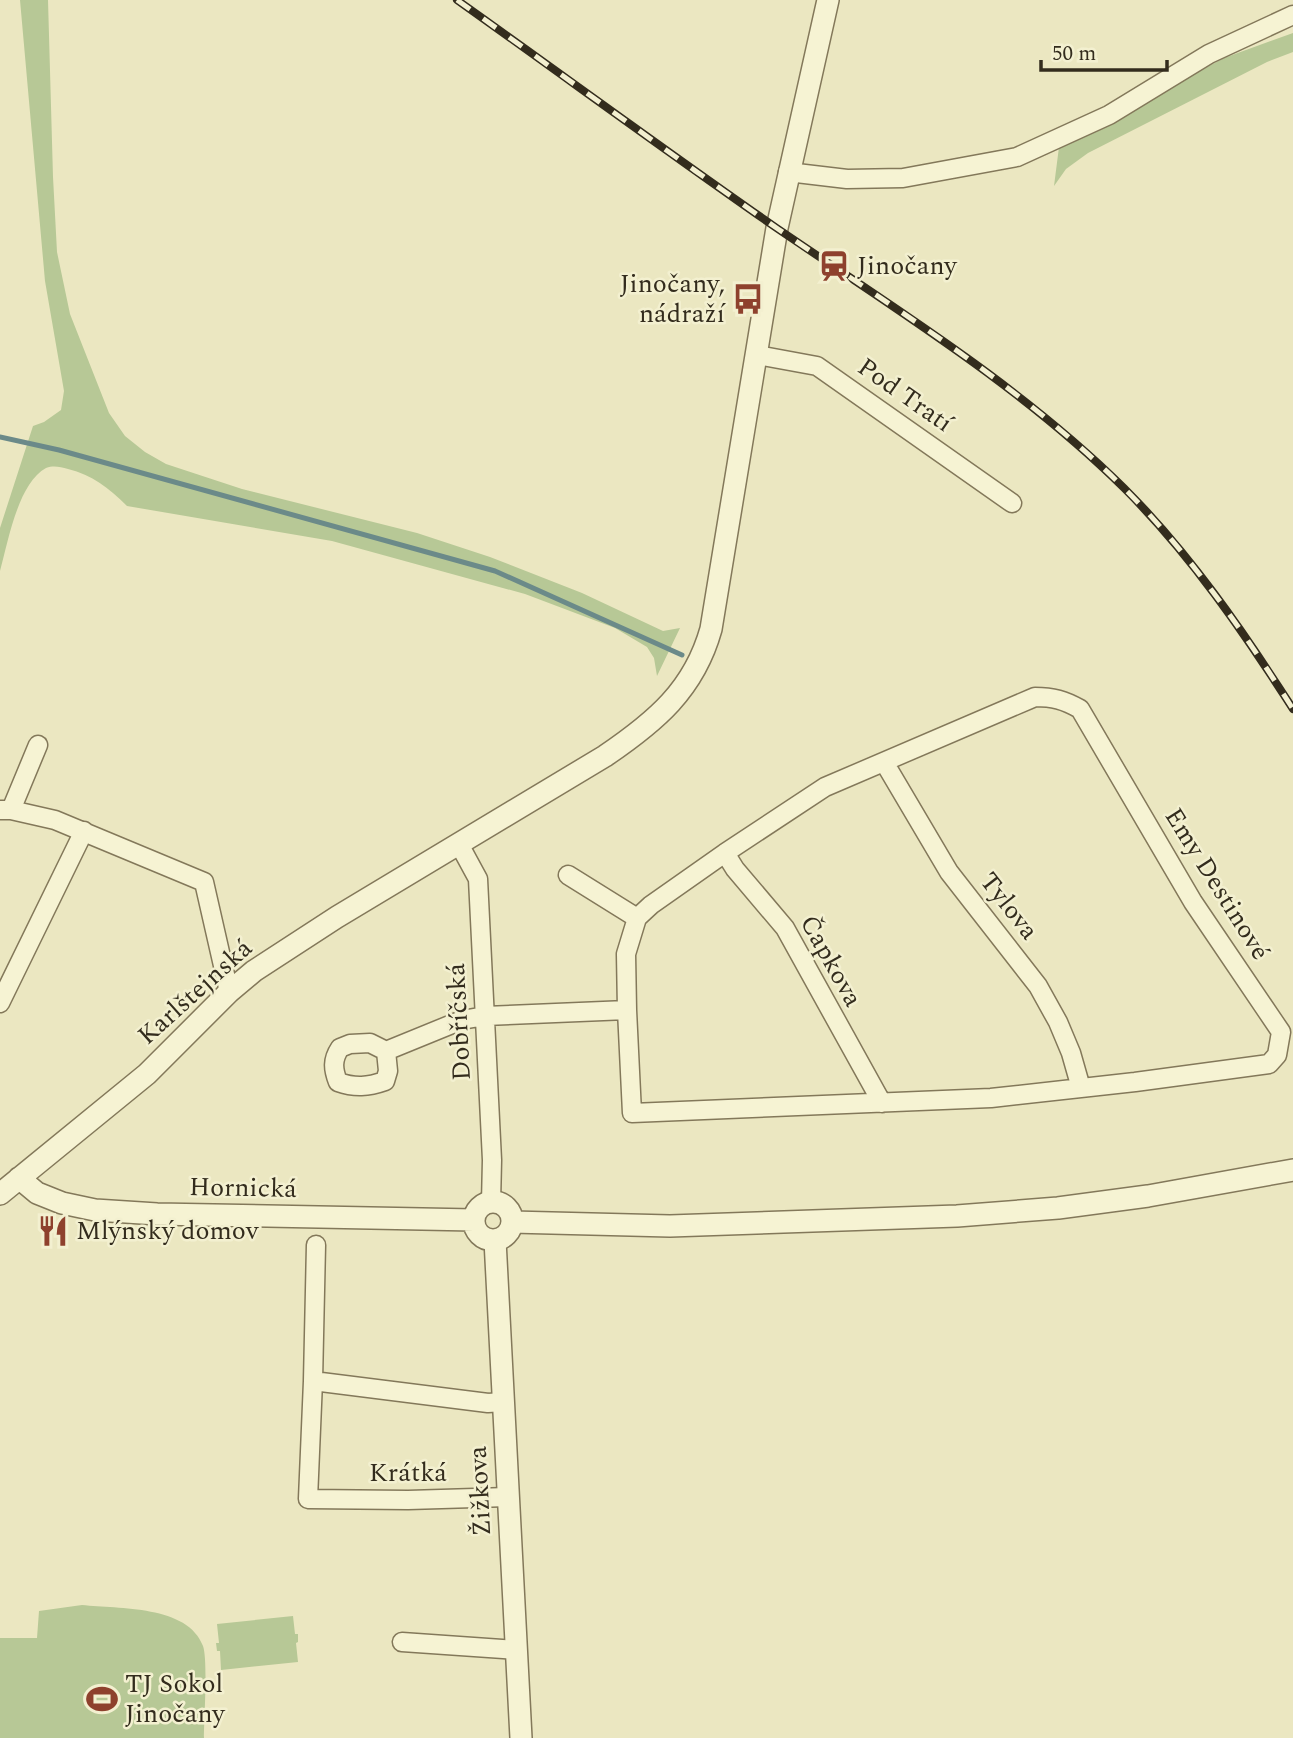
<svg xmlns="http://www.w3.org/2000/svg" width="1293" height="1738" viewBox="0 0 1293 1738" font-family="Spectral,serif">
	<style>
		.green { fill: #b7c896 }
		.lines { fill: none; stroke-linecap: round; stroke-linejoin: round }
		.stream { stroke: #6b8a89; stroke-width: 5 }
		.minor-casing { stroke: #83785a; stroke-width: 21 }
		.tertiary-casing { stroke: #83785a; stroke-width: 24 }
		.minor { stroke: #f6f3d3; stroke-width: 18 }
		.tertiary { stroke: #f6f3d3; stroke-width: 21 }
		.rail-casing { stroke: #332c1d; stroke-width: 8 }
		.rail { stroke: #f3f0d0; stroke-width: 5; stroke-dasharray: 16; stroke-linecap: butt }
		.labels { text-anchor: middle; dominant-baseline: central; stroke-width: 5; stroke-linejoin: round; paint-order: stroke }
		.poi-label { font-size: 26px; fill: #332c1d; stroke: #f3f0d0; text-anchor: start }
		.street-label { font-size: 26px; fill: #332c1d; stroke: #f3f0d0 }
	</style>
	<rect width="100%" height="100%" fill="#ebe7c1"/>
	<path class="green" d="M 20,0 L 48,0 L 53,177 L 57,252 L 70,314 L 109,413 L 125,436 L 145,452 L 166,464 L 242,489 L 417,533 L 490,557 L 582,593 L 663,631 L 680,628 L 657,676 L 654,658 L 647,647 L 615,628 L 525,594 L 332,541 L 127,506 C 109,488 92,475 68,469 C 60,467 54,465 46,468 C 18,483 8,542 0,571 L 0,528 L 33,426 L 44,422 L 61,410 L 64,391 L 45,281 Z
		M 1293,33 L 1293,52 L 1267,62 L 1088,153 L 1066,169 L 1054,186 L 1059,147 L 1224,58 Z
		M 82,1605 C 119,1609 188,1605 203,1646 C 208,1660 204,1720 204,1738 L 0,1738 L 0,1638 L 37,1638 L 39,1611 Z
		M 293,1616 L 295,1634 L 298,1634 L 298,1642 L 296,1643 L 298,1662 L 221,1670 L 220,1651 L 217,1651 L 216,1643 L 219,1643 L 217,1624 Z"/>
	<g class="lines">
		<path class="stream" d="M 0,437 L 59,450 L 495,571 L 682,655"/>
		<defs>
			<path id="minor" d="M 788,172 L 847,179 L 903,178 L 1017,157 L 1109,115 L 1209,54 L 1293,15
				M 757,355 L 817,366 L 1012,503
				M 884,762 L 949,872 L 1038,986 L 1058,1022 L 1071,1053 L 1081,1088
				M 0,810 L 11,810 L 55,820 L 204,882 L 229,992
				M 11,810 L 38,745
				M 459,844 L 478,879 L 492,1160 L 491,1203
				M 725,853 L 735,869 L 785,928 L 882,1103
				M 0,1003 L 84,831
				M 627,1010 L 632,1113 L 991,1098 L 1135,1082 L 1269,1064 L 1277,1055 L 1281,1032 L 1193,902 L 1080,709 C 1064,700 1053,697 1035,697 L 825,787 L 725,853 L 651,905 L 637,918
				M 370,1043 L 386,1051 L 388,1071 L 385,1081 C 368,1087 355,1088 338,1082 C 333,1069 332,1060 340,1048 L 350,1044 Z
				M 386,1051 L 462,1020 L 485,1016 L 627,1010 L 626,954 L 637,918 L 568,875
				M 316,1245 L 313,1381 L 308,1499 L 408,1500 L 508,1497
				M 313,1381 L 488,1403 L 503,1402
				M 402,1642 L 516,1650"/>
			<path id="tertiary" d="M 19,1178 L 37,1193 L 62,1203 L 95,1210 L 157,1214 L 474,1220
				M 0,1194 L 147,1074 L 229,992 L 254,971 L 337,917 L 605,756 C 655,722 694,690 711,629 L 777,228 L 828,0
				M474 1221a19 19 0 1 1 38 0a19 19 0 1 1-38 0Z
				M 512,1222 L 670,1226 L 957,1216 L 1058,1208 L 1148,1196 L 1293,1170
				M 495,1240 L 521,1738"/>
		</defs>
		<use href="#minor" class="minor-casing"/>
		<use href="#tertiary" class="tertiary-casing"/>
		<use href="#minor" class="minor"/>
		<use href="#tertiary" class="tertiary"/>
		<defs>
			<path id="rail" d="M 457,0 C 564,76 670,154 778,229 C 897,310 1022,387 1124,488 C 1190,554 1243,631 1293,709"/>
		</defs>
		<use href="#rail" class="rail-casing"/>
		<use href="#rail" class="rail"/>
	</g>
	<defs>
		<symbol id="station-bare" viewBox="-9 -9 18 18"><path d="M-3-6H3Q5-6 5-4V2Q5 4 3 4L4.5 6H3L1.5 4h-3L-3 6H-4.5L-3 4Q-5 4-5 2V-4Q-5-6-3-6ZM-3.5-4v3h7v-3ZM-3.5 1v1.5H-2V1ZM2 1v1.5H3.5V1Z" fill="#8e412d" stroke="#f3f0d0" stroke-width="2.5" paint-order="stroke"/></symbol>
		<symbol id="bus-bare" viewBox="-9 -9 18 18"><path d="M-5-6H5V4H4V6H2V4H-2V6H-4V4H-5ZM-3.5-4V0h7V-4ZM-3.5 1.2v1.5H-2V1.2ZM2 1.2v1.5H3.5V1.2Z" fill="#8e412d" stroke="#f3f0d0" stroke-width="2.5" paint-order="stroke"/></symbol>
		<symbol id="restaurant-bare" viewBox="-9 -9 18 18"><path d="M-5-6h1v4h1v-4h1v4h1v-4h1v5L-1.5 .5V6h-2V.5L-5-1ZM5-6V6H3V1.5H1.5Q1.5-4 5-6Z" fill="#8e412d" stroke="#f3f0d0" stroke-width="2.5" paint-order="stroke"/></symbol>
		<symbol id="stadium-bare" viewBox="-9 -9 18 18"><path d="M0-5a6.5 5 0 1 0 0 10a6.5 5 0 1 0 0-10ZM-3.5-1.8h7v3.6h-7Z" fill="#8e412d" stroke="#f3f0d0" stroke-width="2.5" paint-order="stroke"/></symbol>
	</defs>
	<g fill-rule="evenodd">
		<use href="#station-bare" x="812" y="244" width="44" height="44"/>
		<use href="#bus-bare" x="726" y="277" width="44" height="44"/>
		<use href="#restaurant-bare" x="31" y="1209" width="44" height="44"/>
		<use href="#stadium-bare" x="80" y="1677" width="44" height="44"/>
	</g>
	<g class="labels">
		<g class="poi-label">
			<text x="857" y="266">Jinočany</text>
			<text x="725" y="284" text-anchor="end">Jinočany,<tspan x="725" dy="30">nádraží</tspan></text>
			<text x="76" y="1231">Mlýnský domov</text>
			<text x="125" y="1684">TJ Sokol<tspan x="125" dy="30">Jinočany</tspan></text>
		</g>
		<g class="street-label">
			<text transform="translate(905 395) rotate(35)">Pod Tratí</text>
			<text transform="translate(1217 884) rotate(58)">Emy Destinové</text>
			<text transform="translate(1009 906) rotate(52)">Tylova</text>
			<text transform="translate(831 961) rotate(61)">Čapkova</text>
			<text transform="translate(195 992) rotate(-42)">Karlštejnská</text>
			<text transform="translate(459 1022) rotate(-93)">Dobříčská</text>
			<text transform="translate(243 1188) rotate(1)">Hornická</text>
			<text x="408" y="1473">Krátká</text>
			<text transform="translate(480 1491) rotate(-93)">Žižkova</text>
		</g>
	</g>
	<path d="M1041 60v10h126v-10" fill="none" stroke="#332c1d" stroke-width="3.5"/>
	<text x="1052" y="60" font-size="21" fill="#332c1d" stroke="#f3f0d0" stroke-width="5" paint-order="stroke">50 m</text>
</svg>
